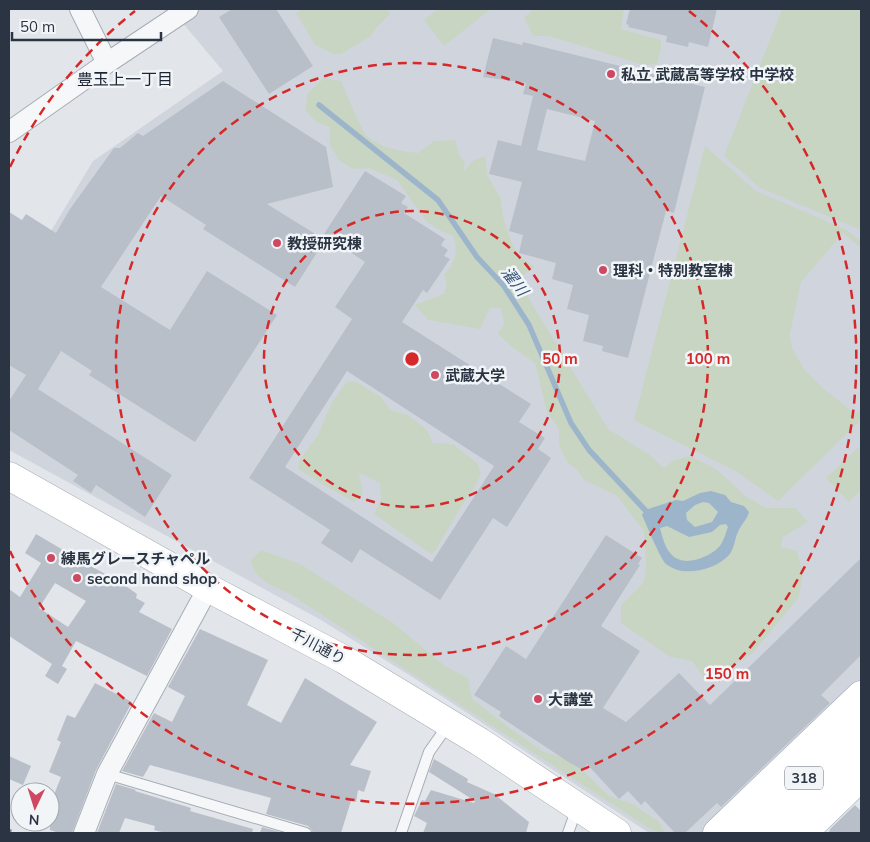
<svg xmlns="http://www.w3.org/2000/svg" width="870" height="842" viewBox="0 0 870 842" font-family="Mulish,'Noto Sans JP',sans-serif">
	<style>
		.built { fill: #d0d5dd }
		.green { fill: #c8d5c3 }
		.water { fill: #9db5cb; fill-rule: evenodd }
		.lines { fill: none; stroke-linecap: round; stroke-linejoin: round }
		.stream { stroke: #9db5cb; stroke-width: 5.5 }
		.building { fill: #b9bfc8; fill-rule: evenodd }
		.service-casing { stroke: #a7adb5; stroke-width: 12 }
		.minor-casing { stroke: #a7adb5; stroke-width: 22 }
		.secondary-casing { stroke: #a7adb5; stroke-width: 29 }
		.primary-casing { stroke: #a1abb7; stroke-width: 29 }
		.service { stroke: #f5f7f9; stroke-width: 10 }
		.minor { stroke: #f5f7f9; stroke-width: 20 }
		.secondary { stroke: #fff; stroke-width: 28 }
		.primary { stroke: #fff; stroke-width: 28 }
		.rail { stroke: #7c8694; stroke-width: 4; stroke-dasharray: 2.5 5; stroke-linecap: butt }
		.ring { fill: none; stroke: #d62828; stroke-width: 2.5; stroke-dasharray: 9 6 }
		.poi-dot { fill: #cf4862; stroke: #f2f5f8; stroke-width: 2 }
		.labels { text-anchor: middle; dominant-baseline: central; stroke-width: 5; stroke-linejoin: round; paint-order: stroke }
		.shield { fill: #f2f5f8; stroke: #666e79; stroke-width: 1 }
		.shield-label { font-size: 14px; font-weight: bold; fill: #2a3443 }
		.poi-label { font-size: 15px; font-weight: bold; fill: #2a3443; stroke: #f2f5f8; text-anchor: start }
		.street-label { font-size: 15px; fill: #2a3443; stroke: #f2f5f8 }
		.neighbourhood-label { font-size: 16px; fill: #1c2534; stroke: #f2f5f8 }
		.water-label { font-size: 16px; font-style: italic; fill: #345577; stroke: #f2f5f8 }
		.centre { fill: #d62828; stroke: #f2f5f8; stroke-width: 2.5 }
		.ring-label { font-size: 15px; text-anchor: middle; font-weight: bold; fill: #d62828; stroke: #f2f5f8; stroke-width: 5; stroke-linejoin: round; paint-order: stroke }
	</style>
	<rect width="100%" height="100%" fill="#e2e6eb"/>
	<path class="built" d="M 200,9 L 861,9 L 861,689 L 711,833 L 649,833 L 417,680 L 321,620 L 9,450 L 9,301 L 93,161 L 223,71 L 181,21 Z"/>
	<path class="green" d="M 301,9 L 387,9 L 390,14 L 376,28 L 371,36 L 341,54 L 334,54 L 315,45 L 296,13 Z
		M 438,9 L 491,9 L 444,46 L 424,20 Z
		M 533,9 L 624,9 L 621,29 L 661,40 L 661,49 L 657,64 L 644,65 L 549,36 L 533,36 L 524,18 Z
		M 782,9 L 861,9 L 861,230 L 760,188 L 724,156 Z
		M 324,78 L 341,81 C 345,90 362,132 367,136 C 381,148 400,151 418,153 L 434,141 L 455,140 L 459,154 L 465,163 L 463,172 L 474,160 L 485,156 L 487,175 L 501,199 L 503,216 L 511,241 L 518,256 L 535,267 L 521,276 L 529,299 L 608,429 L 650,455 L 664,468 L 674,460 L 691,456 L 716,469 L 747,497 L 766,508 L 796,508 L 808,522 L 783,537 L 781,547 L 797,551 L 803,573 L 799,597 L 753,653 L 724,671 L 713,681 L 704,678 L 692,661 L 670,657 L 621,623 L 621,605 L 644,582 L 646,567 L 644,531 L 617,496 L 584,480 L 577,470 L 568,463 L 559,445 L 559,429 L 547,412 L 535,363 L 512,347 L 498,334 L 504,324 L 501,308 L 490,308 L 480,329 L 428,320 L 415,305 L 444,294 L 447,283 L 444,274 C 455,263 459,251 453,236 L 441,231 L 427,222 L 397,180 L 369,168 L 353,169 L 339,160 L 330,146 L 330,127 L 316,122 L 305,110 L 307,94 Z
		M 705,146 L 756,191 L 845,229 L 861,241 L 861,248 L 843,233 L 801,282 L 790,334 L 792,348 L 804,369 L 824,389 L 856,414 L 861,408 L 861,420 L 778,501 L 737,472 L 634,420 Z
		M 355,381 L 381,397 L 390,410 L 408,415 L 427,430 L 433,443 L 453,444 L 477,463 L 481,473 L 477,483 L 461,507 L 435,551 L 431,554 L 374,514 L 381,499 L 380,483 L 359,473 L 363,494 L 354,502 L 329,488 L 298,469 L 299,461 L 318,435 L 332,402 L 347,382 Z
		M 861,445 L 861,490 L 849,502 L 826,478 Z
		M 261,550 L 300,564 L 393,623 L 445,666 L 468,678 L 472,699 L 507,726 L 544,752 L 573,761 L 609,796 L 633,804 L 659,822 L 665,833 L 652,830 L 290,594 C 274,586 253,580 251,560 Z"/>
	<path class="water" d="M 711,491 L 725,495 L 731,502 L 744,506 L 749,512 C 747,520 741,524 738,532 C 734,540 735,550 727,557 C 713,570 683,578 666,564 C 661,560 646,524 642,515 L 645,510 L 676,500 L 683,501 L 700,493 ZM 703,502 L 709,503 L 718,512 L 712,522 L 695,527 L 687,520 L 686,513 L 695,505 ZM 726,524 L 728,527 C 725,534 724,542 718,548 C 707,558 683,568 671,554 C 665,548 662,536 660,528 L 667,526 L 689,537 L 712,532 L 720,525 Z"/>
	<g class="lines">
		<path class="stream" d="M 319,105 L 438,200 L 477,257 L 504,286 L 529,325 L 571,423 L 589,450 L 645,510"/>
	</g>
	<path class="building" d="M 232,9 L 276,9 L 313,66 L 269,94 L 219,17 Z
		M 630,9 L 717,9 L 708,47 L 689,42 L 688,47 L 666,42 L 667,36 L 628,27 L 629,25 L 626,24 Z
		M 493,38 L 522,45 L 523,42 L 705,87 L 674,213 L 666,211 L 628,358 L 602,351 L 603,346 L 583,341 L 589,315 L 567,309 L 573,285 L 552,279 L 556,263 L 519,253 L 523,235 L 509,231 L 522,182 L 489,174 L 498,140 L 521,146 L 533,96 L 523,94 L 526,83 L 483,77 ZM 547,109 L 595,121 L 585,161 L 537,150 Z
		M 223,81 L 326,147 L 333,187 L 267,204 L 325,240 L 295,287 L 203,229 L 206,225 L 161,196 L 101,287 L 170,330 L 207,271 L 277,315 L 195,442 L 89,375 L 92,371 L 61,351 L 38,389 L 172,475 L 145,517 L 96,485 L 91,493 L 73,481 L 78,475 L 9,430 L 9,401 L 26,375 L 9,365 L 9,212 L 22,220 L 26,214 L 56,233 L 70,209 L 114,148 L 120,148 L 138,133 L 143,136 Z
		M 365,171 L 406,196 L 401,203 L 408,207 L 404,213 L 445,239 L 441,245 L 448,250 L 444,256 L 450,259 L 427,293 L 423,290 L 402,322 L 531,404 L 519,422 L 545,438 L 538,449 L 551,458 L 507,527 L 493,518 L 440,600 L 360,549 L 352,563 L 321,543 L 330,530 L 249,478 L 352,319 L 335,307 L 365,262 L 324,234 ZM 347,371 L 494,466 L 432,562 L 285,467 Z
		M 36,534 L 87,564 L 120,582 L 137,594 L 136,598 L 145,603 L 139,612 L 172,629 L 147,676 L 76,641 L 62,666 L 67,669 L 58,684 L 45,676 L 52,664 L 9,636 L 9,589 L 20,597 L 41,563 L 25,553 ZM 55,583 L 86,601 L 68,627 L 39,608 Z
		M 606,535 L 642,558 L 638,564 L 640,565 L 601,626 L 640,651 L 603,708 L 626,722 L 679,673 L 710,705 L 861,558 L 861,655 L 821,695 L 830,703 L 721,807 L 717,803 L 685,833 L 675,833 L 645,801 L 641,805 L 628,791 L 619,799 L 587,764 L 583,770 L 570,763 L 499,716 L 501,712 L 474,695 L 506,646 L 526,659 Z
		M 200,629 L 268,660 L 247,705 L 281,723 L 305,678 L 377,722 L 350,765 L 371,771 L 364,792 L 358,790 L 356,802 L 351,801 L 341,833 L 313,833 L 311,829 L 308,826 L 266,814 L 271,798 L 150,765 L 143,777 L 122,771 L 154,713 L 172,722 L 185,696 L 168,687 Z
		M 95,683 L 132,702 L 96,770 L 72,833 L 59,833 L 50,830 L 50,805 L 61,777 L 49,772 L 61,742 L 57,740 L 67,715 L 75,718 Z
		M 9,756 L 31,766 L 23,785 L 9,779 Z
		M 434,759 L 468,779 L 467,782 L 494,794 L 529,822 L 526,833 L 423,833 L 427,823 L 414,816 L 422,800 L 425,801 L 431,790 L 474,803 L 475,801 L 429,772 Z
		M 116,784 L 136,790 L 135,791 L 191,808 L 190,811 L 253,829 L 252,833 L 166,833 L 154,830 L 155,826 L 125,818 L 119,833 L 97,833 Z
		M 855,805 L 861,811 L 861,833 L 829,833 L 830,829 Z
		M 262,827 L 283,833 L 260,833 Z"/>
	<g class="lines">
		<defs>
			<path id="service" d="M 107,774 L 306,833
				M 401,833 L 429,752 L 448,725
				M 568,833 L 577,808"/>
			<path id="minor" d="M 80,9 L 107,63
				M 9,132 L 107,63 L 188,9
				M 84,833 L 107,774 L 208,588"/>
			<path id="secondary" d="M 9,476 L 208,588 L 343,659 L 480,742 L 617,833"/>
			<path id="primary" d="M 717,833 L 861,695
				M 747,833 L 861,722
				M 775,833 L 861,749
				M 803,833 L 861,777"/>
		</defs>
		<use href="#service" class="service-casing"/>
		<use href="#minor" class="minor-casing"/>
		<use href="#secondary" class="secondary-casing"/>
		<use href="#primary" class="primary-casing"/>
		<use href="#service" class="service"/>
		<use href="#minor" class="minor"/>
		<use href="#secondary" class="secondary"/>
		<use href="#primary" class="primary"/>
		<path class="rail" d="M 9,831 L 16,833"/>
	</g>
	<g class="ring">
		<circle cx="412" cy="359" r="148"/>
		<circle cx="412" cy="359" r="296"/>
		<path d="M10 167A445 445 0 0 1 135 11M689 11A445 445 0 1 1 10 551"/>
	</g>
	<g class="poi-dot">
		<circle cx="611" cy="74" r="5"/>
		<circle cx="277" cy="243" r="5"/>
		<circle cx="603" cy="270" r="5"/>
		<circle cx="435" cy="375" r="5"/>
		<circle cx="51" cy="558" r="5"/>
		<circle cx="77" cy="578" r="5"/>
		<circle cx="538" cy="699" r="5"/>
	</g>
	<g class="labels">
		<rect class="shield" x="785" y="766.5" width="38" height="23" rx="4"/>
		<g class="shield-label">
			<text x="804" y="778">318</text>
		</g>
		<g class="poi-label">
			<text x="621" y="74">私立 武蔵高等学校 中学校</text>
			<text x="287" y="243">教授研究棟</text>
			<text x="613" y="270">理科・特別教室棟</text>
			<text x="445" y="375">武蔵大学</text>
			<text x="61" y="558">練馬グレースチャペル</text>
			<text x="87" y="578">second hand shop</text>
			<text x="548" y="699">大講堂</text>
		</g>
		<g class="street-label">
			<text transform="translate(318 646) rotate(28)">千川通り</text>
		</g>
		<g class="neighbourhood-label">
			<text x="125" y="79">豊玉上一丁目</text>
		</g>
		<g class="water-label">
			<text transform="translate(515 281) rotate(53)">濯川</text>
		</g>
	</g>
	<circle cx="412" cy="359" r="8" class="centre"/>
	<g class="ring-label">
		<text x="560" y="364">50 m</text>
		<text x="708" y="364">100 m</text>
		<text x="727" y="679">150 m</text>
	</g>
	<rect width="870" height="842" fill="none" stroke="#2a3443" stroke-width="20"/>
	<g transform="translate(35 807) rotate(184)"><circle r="24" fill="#f2f5f8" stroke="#a2a8b0"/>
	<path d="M0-4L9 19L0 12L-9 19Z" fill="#cf4862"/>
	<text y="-8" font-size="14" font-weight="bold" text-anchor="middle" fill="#2a3443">N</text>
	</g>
	<path d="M12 32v8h149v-8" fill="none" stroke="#2a3443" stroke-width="2.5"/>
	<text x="20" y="32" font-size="15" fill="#2a3443" stroke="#f2f5f8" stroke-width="4" paint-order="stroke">50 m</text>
</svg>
